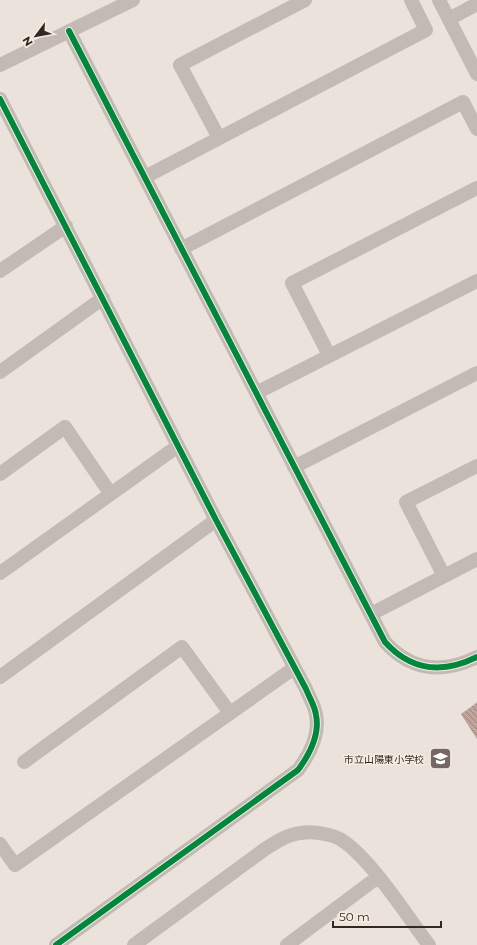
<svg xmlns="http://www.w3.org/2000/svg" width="477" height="945" viewBox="0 0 477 945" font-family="Montserrat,'Noto Sans JP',sans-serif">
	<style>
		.shadow { fill: #0003 }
		.building { fill: url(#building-back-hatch) }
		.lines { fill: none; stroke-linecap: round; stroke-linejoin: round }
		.street { stroke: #c3bab5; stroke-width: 14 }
		.cycleway-casing { stroke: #f9ece1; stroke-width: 8 }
		.cycleway { stroke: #00873e; stroke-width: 6 }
		.labels { text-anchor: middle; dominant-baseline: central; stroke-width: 3; stroke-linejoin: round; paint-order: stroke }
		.poi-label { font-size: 10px; fill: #332724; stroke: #f9ece1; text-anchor: end }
	</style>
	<defs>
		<pattern id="building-back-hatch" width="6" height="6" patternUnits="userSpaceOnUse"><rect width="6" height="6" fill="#c0a39c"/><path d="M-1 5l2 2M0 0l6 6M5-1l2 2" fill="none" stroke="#9d857f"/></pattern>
	</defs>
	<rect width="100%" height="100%" fill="#ebe2db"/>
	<path class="shadow" d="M 477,702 L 477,737 L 462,714 Z"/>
	<path class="building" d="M 477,703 L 477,739 L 461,714 Z"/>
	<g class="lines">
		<path class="street" d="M 439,0 L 477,74
			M 449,19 L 477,4
			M 69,31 L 385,642 C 411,671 443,674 477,657
			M 0,65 L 133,0
			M 0,99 L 216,520 L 306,689 C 309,697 315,706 316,715 C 320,734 309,755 298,770 L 56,945
			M 219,138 L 180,65 L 305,0
			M 145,177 L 426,30 L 411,0
			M 181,249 L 463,102 L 477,129
			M 0,271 L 66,226
			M 329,355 L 292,283 L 477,188
			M 0,372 L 103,298
			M 256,393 L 477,281
			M 294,467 L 477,373
			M 0,474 L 65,427 L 110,493
			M 0,573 L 178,446
			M 444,576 L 406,502 L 477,466
			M 371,614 L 477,559
			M 0,677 L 216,520
			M 24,762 L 182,647 L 230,713
			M 0,844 L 15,865 L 294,668
			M 134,945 L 265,849 C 276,842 288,834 301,833 C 312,831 331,834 340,839 C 369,856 407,916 429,945
			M 287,945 L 378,877"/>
		<defs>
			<path id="cycleway" d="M 69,31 L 385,642 C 411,671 443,674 477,657
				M 0,99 L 216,520 L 306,689 C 309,697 315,706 316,715 C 320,734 309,755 298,770 L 56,945"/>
		</defs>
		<use href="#cycleway" class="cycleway-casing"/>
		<use href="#cycleway" class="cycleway"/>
	</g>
	<defs>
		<symbol id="school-square" viewBox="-11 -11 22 22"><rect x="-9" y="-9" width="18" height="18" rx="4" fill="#736864" stroke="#f9ece1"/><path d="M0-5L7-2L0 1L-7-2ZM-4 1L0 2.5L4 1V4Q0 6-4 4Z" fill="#fff"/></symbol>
	</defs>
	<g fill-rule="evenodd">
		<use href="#school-square" x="428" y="746" width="25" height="25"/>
	</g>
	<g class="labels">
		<g class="poi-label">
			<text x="424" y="759">市立山陽東小学校</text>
		</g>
	</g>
	<g transform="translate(36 36) rotate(238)" stroke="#f9ece1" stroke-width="3" paint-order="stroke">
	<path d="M0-3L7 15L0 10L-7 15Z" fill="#332724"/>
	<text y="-6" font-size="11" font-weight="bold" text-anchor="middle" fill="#332724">N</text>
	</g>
	<path d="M333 921v6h108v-6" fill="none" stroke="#332724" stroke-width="2"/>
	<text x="339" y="921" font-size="12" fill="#332724" stroke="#f9ece1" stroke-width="3" paint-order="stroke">50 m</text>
</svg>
